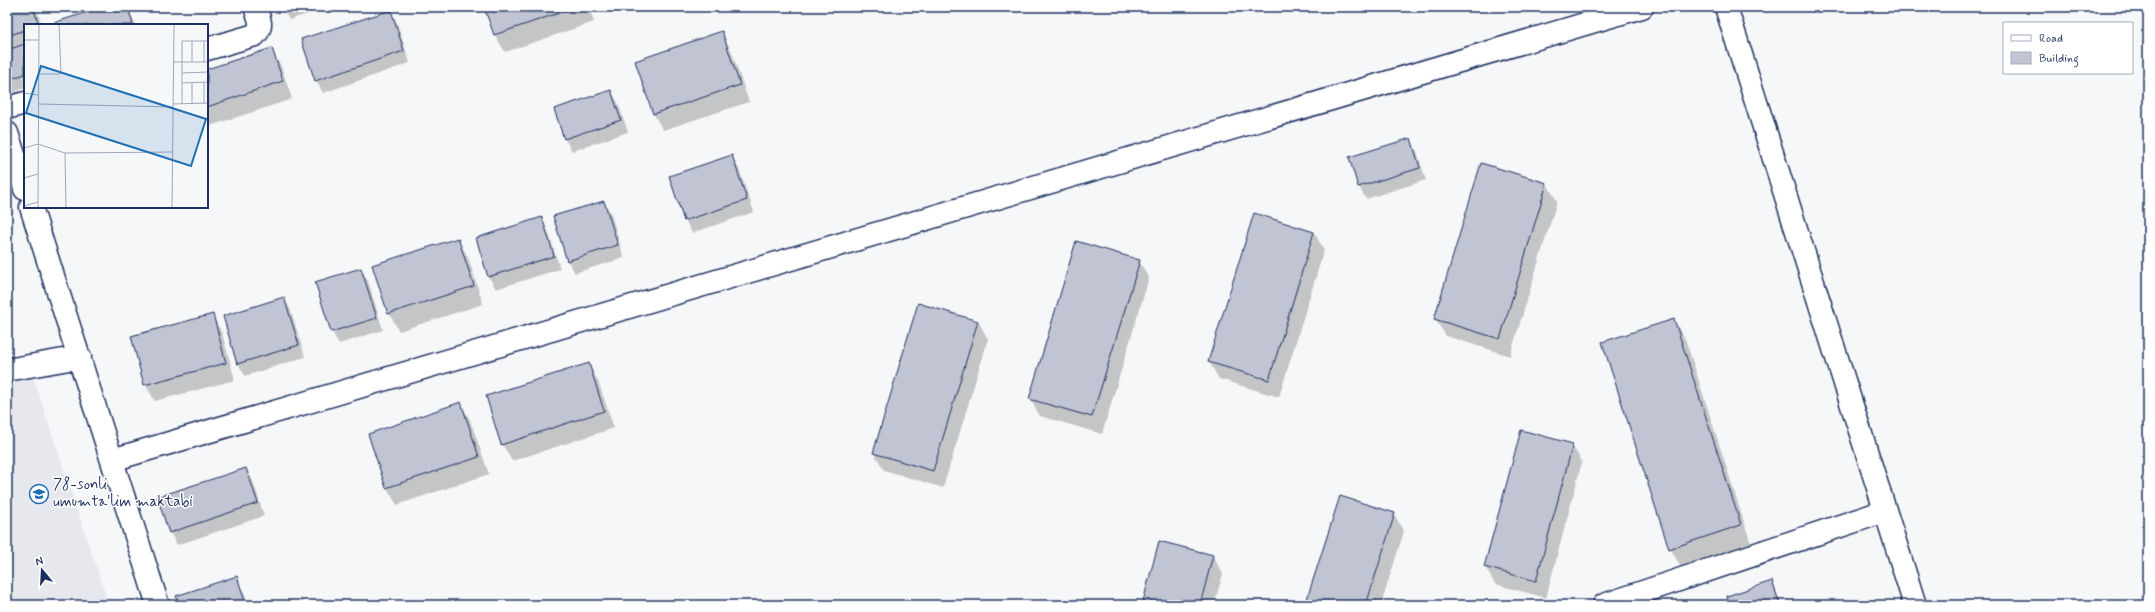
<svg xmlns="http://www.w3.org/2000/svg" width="2155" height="612" viewBox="0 0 2155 612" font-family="Mynerve,sans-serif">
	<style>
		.built { fill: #e6e8ee }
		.shadow { fill: #0003 }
		.building { fill: #c0c4d3; stroke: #1b2f5e }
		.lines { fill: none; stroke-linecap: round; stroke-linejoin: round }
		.minor-casing { stroke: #1b2f5e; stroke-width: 25 }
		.major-casing { stroke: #1b2f5e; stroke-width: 25 }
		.minor { stroke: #fff; stroke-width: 22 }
		.major { stroke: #fff; stroke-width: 22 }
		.labels { text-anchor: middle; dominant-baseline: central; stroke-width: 3; stroke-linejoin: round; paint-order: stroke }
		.poi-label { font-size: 15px; fill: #1b2f5e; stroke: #fff; text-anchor: start }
		.inset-road { fill: none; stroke: #9ea7bb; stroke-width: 1 }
		.view { fill: #1f6fb2; fill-opacity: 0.15; stroke: #1f6fb2; stroke-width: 2 }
		.inset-edge { fill: none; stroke: #1b2f5e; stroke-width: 2 }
	</style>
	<rect width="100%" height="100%" fill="#f6f7f9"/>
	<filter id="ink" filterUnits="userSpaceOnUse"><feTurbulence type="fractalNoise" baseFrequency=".025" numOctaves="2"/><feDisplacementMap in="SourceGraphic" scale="8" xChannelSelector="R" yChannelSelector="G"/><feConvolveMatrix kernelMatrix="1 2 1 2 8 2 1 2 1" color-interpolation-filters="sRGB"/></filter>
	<g filter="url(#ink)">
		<path class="built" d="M 33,377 L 109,605 L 7,605 L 7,383 Z"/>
		<path class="shadow" d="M 7,7 L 36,7 L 42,25 L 25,25 L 25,88 L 12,93 L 7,83 Z
			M 107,7 L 128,7 L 136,25 L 54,25 Z
			M 282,7 L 330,7 L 289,20 Z
			M 485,7 L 589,7 L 594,22 L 505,52 L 495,35 Z
			M 390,11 L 397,23 L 410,63 L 323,93 L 316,80 Z
			M 721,33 L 731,50 L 749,102 L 663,130 L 653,113 Z
			M 271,49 L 281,66 L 292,99 L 207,127 L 207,71 Z
			M 611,91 L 618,103 L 628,132 L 572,151 L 565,139 L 555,109 Z
			M 1410,140 L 1417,152 L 1426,180 L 1366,199 L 1359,187 Z
			M 732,157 L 739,169 L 754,212 L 692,233 L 685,220 Z
			M 1547,184 L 1557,201 L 1510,356 L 1446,336 L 1435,319 Z
			M 604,202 L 611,214 L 624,258 L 575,273 L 568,261 Z
			M 541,219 L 548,231 L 560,269 L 496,289 L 489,277 Z
			M 1314,232 L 1324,250 L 1279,397 L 1219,379 L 1209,362 Z
			M 458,239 L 468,257 L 483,304 L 399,331 L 389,313 Z
			M 7,243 L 10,253 L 7,253 Z
			M 1139,261 L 1149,278 L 1102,434 L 1040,416 L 1030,399 Z
			M 361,269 L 368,281 L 383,330 L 339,344 L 332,332 L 316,283 Z
			M 284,298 L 291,311 L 305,357 L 245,376 L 238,363 Z
			M 212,315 L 222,333 L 235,380 L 155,401 L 145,384 Z
			M 1674,320 L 1686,341 L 1752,547 L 1682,569 L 1670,548 Z
			M 978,321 L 988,339 L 943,488 L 884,470 L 874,453 Z
			M 588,364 L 598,381 L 614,428 L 512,461 L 502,444 Z
			M 460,403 L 470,420 L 489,474 L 397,505 L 387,488 L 369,434 Z
			M 1572,445 L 1582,462 L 1546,598 L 1495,584 L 1485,567 Z
			M 246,469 L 253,481 L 264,516 L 177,545 L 170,532 Z
			M 1394,514 L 1404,531 L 1381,605 L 1306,605 Z
			M 1213,556 L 1223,574 L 1214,605 L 1143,605 Z
			M 236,577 L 250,605 L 180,605 Z
			M 1772,582 L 1782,605 L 1731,605 Z"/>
		<path class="building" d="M 7,7 L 33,7 L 39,25 L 25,25 L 25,30 L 7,36 Z
			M 103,7 L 128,7 L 133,25 L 53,25 L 53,23 Z
			M 484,7 L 577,7 L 494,35 Z
			M 391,10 L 404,51 L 315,81 L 301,39 Z
			M 722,31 L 740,85 L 653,114 L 635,61 Z
			M 25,44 L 25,74 L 7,80 L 7,50 Z
			M 272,48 L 283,81 L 207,107 L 207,69 Z
			M 611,90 L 621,120 L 564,139 L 554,109 Z
			M 1411,138 L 1420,168 L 1358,187 L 1349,157 Z
			M 732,155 L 747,200 L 684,221 L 669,176 Z
			M 1481,163 L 1547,183 L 1500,339 L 1434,319 Z
			M 604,201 L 618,245 L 567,261 L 553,216 Z
			M 1254,213 L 1314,232 L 1269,380 L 1208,362 Z
			M 542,217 L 554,256 L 488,277 L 476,238 Z
			M 458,238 L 474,286 L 388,314 L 372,265 Z
			M 1076,241 L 1140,260 L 1092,417 L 1029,399 Z
			M 361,268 L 377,318 L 331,332 L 315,282 Z
			M 284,297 L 299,345 L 237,364 L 223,316 Z
			M 918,303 L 978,321 L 933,471 L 873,453 Z
			M 213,314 L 226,363 L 144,385 L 131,336 Z
			M 1674,319 L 1741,525 L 1669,549 L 1602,342 Z
			M 589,363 L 604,411 L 501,445 L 486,396 Z
			M 461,402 L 479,457 L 386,488 L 368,434 Z
			M 1521,430 L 1573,444 L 1536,581 L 1484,567 Z
			M 246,468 L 258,503 L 169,533 L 157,497 Z
			M 1340,496 L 1395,513 L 1366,605 L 1305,605 Z
			M 1159,541 L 1213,555 L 1200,605 L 1142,605 Z
			M 237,576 L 246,605 L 179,605 L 176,596 Z
			M 1772,581 L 1780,605 L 1730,605 L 1727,596 Z"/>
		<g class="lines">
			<defs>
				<path id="minor" d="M 207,49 L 255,35 C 264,26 259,18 255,7
					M 7,108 L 25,103
					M 7,133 L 25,189
					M 31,207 L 158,605
					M 7,370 L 80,357
					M 112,460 L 1642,7
					M 1604,605 L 1885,511"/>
				<path id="major" d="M 1726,7 L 1915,605"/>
			</defs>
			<use href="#minor" class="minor-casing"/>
			<use href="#major" class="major-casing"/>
			<use href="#minor" class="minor"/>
			<use href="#major" class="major"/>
		</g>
	</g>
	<defs>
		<symbol id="school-ring" viewBox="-11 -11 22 22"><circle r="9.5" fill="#fff" stroke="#1f6fb2" stroke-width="1.5"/><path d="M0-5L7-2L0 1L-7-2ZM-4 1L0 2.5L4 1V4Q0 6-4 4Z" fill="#1f6fb2"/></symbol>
	</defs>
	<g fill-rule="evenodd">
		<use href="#school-ring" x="28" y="483" width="22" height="22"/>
	</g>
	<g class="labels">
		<g class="poi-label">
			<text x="53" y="485">78-sonli<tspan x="53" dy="17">umumta'lim maktabi</tspan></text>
		</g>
	</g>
	<g transform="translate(24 24)">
		<rect width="184" height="184" fill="#f6f7f9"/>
		<path class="inset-road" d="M 0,16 L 15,16M 168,17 L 168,38M 180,17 L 180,38M 149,38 L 184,38M 158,49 L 158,17 L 184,17M 14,50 L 37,50 L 35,0M 168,58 L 168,79M 180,58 L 180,79M 158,59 L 184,58M 0,69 L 14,71M 14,80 L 149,83M 149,80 L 184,79M 158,80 L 158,49 L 184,48M 0,124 L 14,120 L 41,129 L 149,128M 41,129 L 42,184M 0,154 L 14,150M 0,182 L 14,178M 14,184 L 15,0M 148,184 L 150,0"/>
		<path class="view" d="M 17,42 L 182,95 L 167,142 L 2,89 Z"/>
		<rect width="184" height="184" class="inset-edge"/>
	</g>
	<rect width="2155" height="612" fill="none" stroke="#fff" stroke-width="24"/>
	<rect x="12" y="12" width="2131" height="588" fill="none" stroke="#1b2f5e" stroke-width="1.5" filter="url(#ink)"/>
	<rect x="2003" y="22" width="130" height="52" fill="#ffffff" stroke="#a4acbf"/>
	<rect x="2011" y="35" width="20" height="6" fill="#ffffff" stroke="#a4acbf"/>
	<text x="2039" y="42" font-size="12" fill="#1b2f5e">Road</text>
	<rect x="2011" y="52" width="20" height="12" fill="#c0c4d3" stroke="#a4acbf"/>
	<text x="2039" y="62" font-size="12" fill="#1b2f5e">Building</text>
	<g transform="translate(42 570) rotate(342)" stroke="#ffffff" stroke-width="3" paint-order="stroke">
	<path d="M0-3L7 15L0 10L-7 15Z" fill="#1b2f5e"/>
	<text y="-6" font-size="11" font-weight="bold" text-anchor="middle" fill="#1b2f5e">N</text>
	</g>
</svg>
